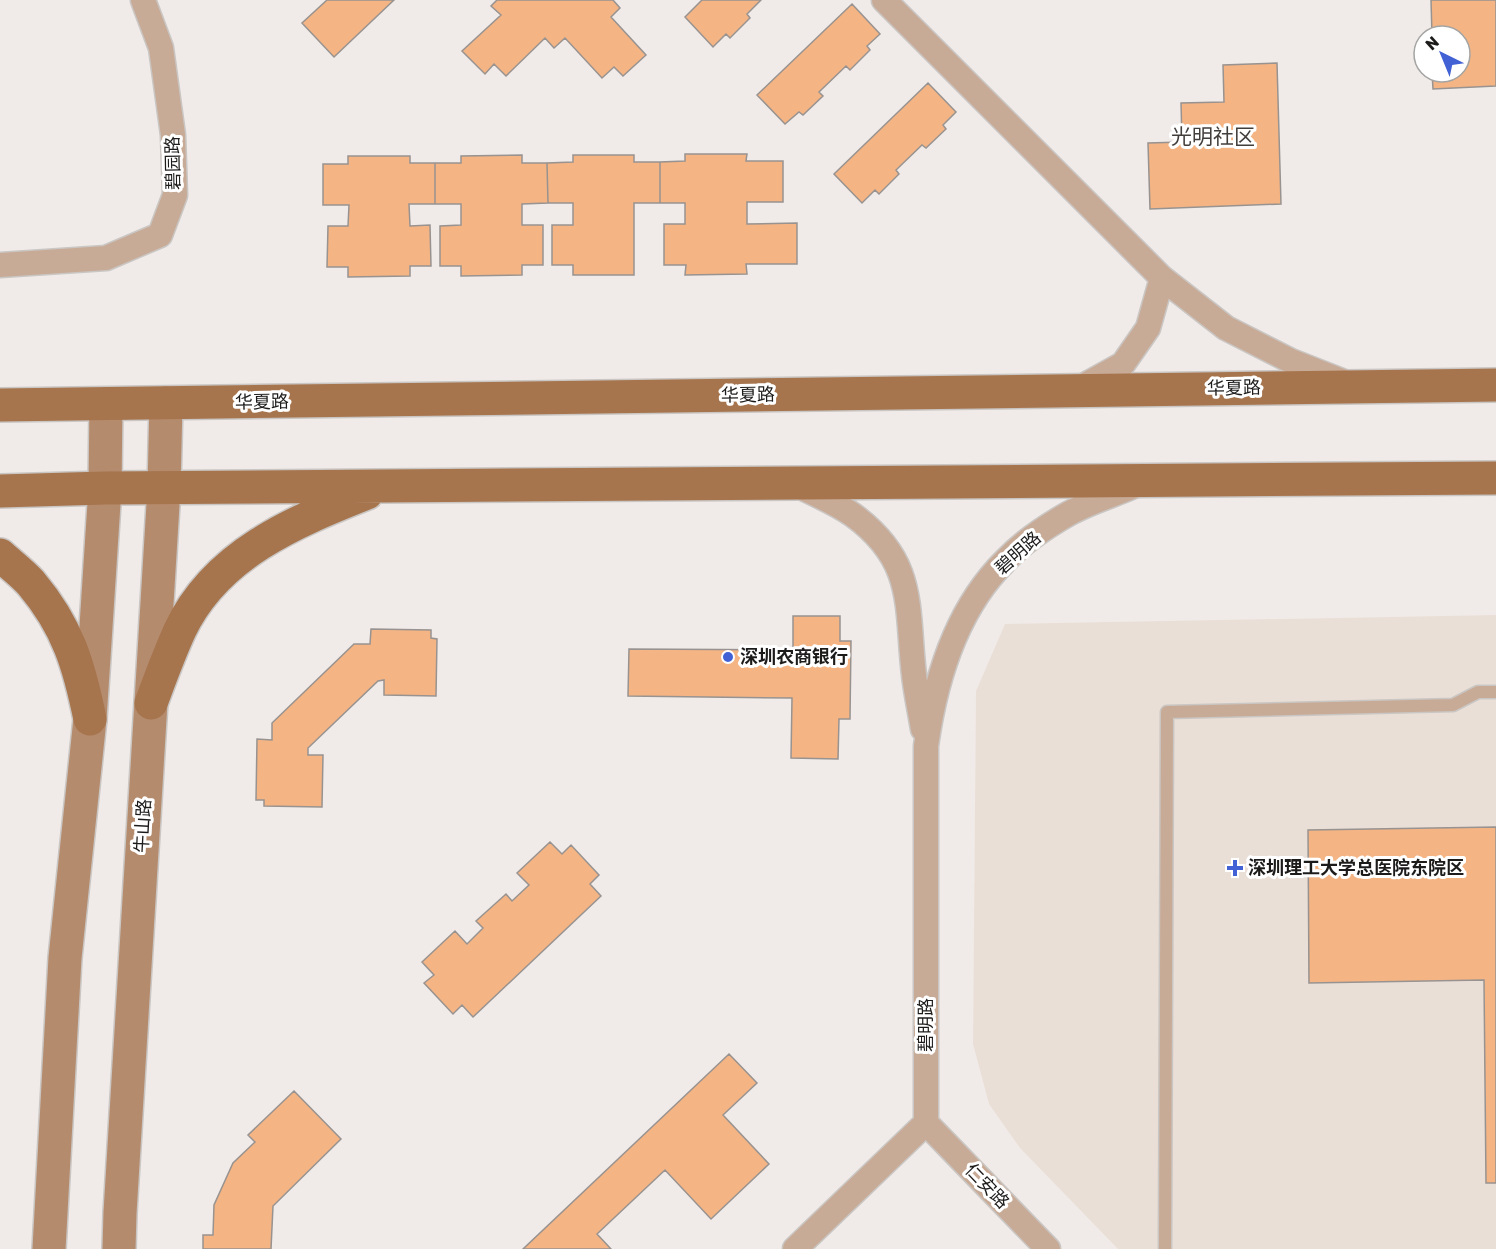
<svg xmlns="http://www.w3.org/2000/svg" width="1496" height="1249" viewBox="0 0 1496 1249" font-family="Rubik,'Noto Sans SC',sans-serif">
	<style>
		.built { fill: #eadfd7 }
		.building { fill: #f4b484; stroke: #989390; stroke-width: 1.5 }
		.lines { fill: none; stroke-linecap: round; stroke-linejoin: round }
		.lane-casing { stroke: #cac6c3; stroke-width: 15 }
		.street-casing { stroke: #cac6c3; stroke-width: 27 }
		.secondary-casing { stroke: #cac6c3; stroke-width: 36 }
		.primary-casing { stroke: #cac6c3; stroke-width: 36 }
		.lane { stroke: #c8ab97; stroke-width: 12 }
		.street { stroke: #c8ab97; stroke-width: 24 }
		.secondary { stroke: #b58b6d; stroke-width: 33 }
		.primary { stroke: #a6744d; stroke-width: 33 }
		.poi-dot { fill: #4161d4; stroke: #fff; stroke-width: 2 }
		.labels { text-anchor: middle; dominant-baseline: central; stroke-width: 6; stroke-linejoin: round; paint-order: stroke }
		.street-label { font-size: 18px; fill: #1c1b1a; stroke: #fff }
		.poi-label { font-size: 18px; font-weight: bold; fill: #1c1b1a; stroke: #fff; text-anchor: start }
		.quarter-label { font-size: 21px; fill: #423e3c; stroke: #fff }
	</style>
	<rect width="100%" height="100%" fill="#f0ebe8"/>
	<path class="built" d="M 1496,615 L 1496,1249 L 1118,1249 L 1020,1148 L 989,1104 L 973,1044 L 976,691 L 1005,624 Z"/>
	<path class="building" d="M 327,0 L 394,0 L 334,57 L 302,23 Z
		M 497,0 L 613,0 L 620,8 L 611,17 L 646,55 L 623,76 L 614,67 L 602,78 L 565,38 L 554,48 L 545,38 L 506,76 L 494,64 L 485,74 L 462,51 L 501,15 L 491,6 Z
		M 702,0 L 761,0 L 747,14 L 750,18 L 730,38 L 726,34 L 713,47 L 685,17 Z
		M 1431,0 L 1496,0 L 1496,86 L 1433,89 L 1432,72 L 1460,72 L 1460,36 L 1432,36 Z
		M 852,4 L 880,34 L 867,46 L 870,50 L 850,70 L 846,66 L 819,92 L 823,96 L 803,115 L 799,112 L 785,124 L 757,95 Z
		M 1277,63 L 1281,204 L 1150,209 L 1148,143 L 1182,142 L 1181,103 L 1224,102 L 1223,65 Z
		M 928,83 L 956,112 L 943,125 L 946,129 L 926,148 L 922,145 L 896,170 L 899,174 L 879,194 L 875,190 L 862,203 L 834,174 Z
		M 685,154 L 747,154 L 746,161 L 783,161 L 783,202 L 747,202 L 747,224 L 797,223 L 797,264 L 746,264 L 747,274 L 685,275 L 686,265 L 664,265 L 664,224 L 685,224 L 685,203 L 660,203 L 660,162 L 685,161 Z
		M 522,155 L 522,163 L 547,163 L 548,203 L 522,204 L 522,225 L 543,225 L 543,265 L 522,265 L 522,275 L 461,276 L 461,266 L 440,266 L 440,226 L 461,225 L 461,204 L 435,204 L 435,163 L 461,163 L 461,156 Z
		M 573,155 L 634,155 L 634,162 L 660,162 L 660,203 L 634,203 L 634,275 L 573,275 L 573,265 L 552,265 L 552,225 L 573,225 L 573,203 L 548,203 L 547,163 L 573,162 Z
		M 348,156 L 410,156 L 410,163 L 435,163 L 435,204 L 409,204 L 410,226 L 430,225 L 431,266 L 410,266 L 410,276 L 348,277 L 348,267 L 327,267 L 328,226 L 348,226 L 349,205 L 323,205 L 323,164 L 348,164 Z
		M 793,616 L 840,616 L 840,641 L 851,641 L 850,719 L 839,719 L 838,759 L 791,758 L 792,698 L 628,696 L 629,649 L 793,650 Z
		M 371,629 L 431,630 L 431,638 L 437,639 L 436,696 L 384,695 L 384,680 L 378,681 L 308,748 L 308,755 L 323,755 L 322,807 L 264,806 L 264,800 L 256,800 L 257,739 L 272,740 L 272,723 L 354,644 L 370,644 Z
		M 1496,827 L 1496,1183 L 1486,1183 L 1484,980 L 1309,983 L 1308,830 Z
		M 550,842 L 562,854 L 571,845 L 599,875 L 590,884 L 601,896 L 473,1017 L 462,1005 L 453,1014 L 424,983 L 434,975 L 422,962 L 455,931 L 467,944 L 483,928 L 476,921 L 506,894 L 512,901 L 529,885 L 517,873 Z
		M 729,1054 L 757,1083 L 723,1115 L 769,1164 L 711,1219 L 665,1170 L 597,1234 L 611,1249 L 523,1249 Z
		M 294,1091 L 341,1139 L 273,1206 L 271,1249 L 203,1249 L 203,1235 L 213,1235 L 214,1205 L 233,1163 L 255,1142 L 248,1135 Z"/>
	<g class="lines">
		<defs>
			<path id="lane" d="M 1165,1249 L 1167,712 L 1453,705 L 1478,692 L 1496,692"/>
			<path id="street" d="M 884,0 L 1162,278 L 1148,328 L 1123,364 L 1078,389
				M 0,265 L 106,258 L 160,235 L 175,195 L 173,135 L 161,48 L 143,0
				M 1162,278 L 1226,328 L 1291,361 L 1347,383
				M 796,485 C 815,494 836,503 853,515 C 917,562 906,607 914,675 C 916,693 920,711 923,729
				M 926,1123 L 1048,1249
				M 795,1249 L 926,1123 L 926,746 C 935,680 957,608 1006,560 C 1023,542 1047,526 1068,514 C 1089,502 1114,495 1136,485"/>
			<path id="secondary" d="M 49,1249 L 65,958 L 90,719 L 105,488 L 106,404
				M 119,1249 L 120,1213 L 164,488 L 166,403"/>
			<path id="primary" d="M 0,405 L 1496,385
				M 0,491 L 105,488 L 1496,478
				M 0,555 C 10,564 22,573 31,583 C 68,627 79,665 90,719
				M 151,703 C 160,679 169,654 180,630 C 216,554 294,522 367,493"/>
		</defs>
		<use href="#lane" class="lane-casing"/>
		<use href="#street" class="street-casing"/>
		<use href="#secondary" class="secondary-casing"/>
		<use href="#primary" class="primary-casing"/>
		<use href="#lane" class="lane"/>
		<use href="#street" class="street"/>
		<use href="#secondary" class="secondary"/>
		<use href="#primary" class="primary"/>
	</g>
	<g class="poi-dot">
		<circle cx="728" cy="657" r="6"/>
		<path d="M1232 859h6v6h6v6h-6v6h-6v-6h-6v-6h6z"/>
	</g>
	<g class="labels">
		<g class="street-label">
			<text transform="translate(173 163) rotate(-91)">碧园路</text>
			<text transform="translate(1234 388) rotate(-1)">华夏路</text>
			<text transform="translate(748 395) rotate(-1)">华夏路</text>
			<text transform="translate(262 402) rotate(-1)">华夏路</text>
			<text transform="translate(1018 553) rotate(-42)">碧明路</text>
			<text transform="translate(143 826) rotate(-87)">牛山路</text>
			<text transform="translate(926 1025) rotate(-90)">碧明路</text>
			<text transform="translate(987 1186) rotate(46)">仁安路</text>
		</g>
		<g class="poi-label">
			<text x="740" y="657">深圳农商银行</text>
			<text x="1248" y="868">深圳理工大学总医院东院区</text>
		</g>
		<g class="quarter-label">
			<text x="1213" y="136">光明社区</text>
		</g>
	</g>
	<g transform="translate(1442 54) rotate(317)"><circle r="28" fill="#ffffff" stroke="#a4a4a3" stroke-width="1.5"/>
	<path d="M0-4.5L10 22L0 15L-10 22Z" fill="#4161d4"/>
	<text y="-9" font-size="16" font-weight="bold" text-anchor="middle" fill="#1c1b1a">N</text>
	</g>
</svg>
